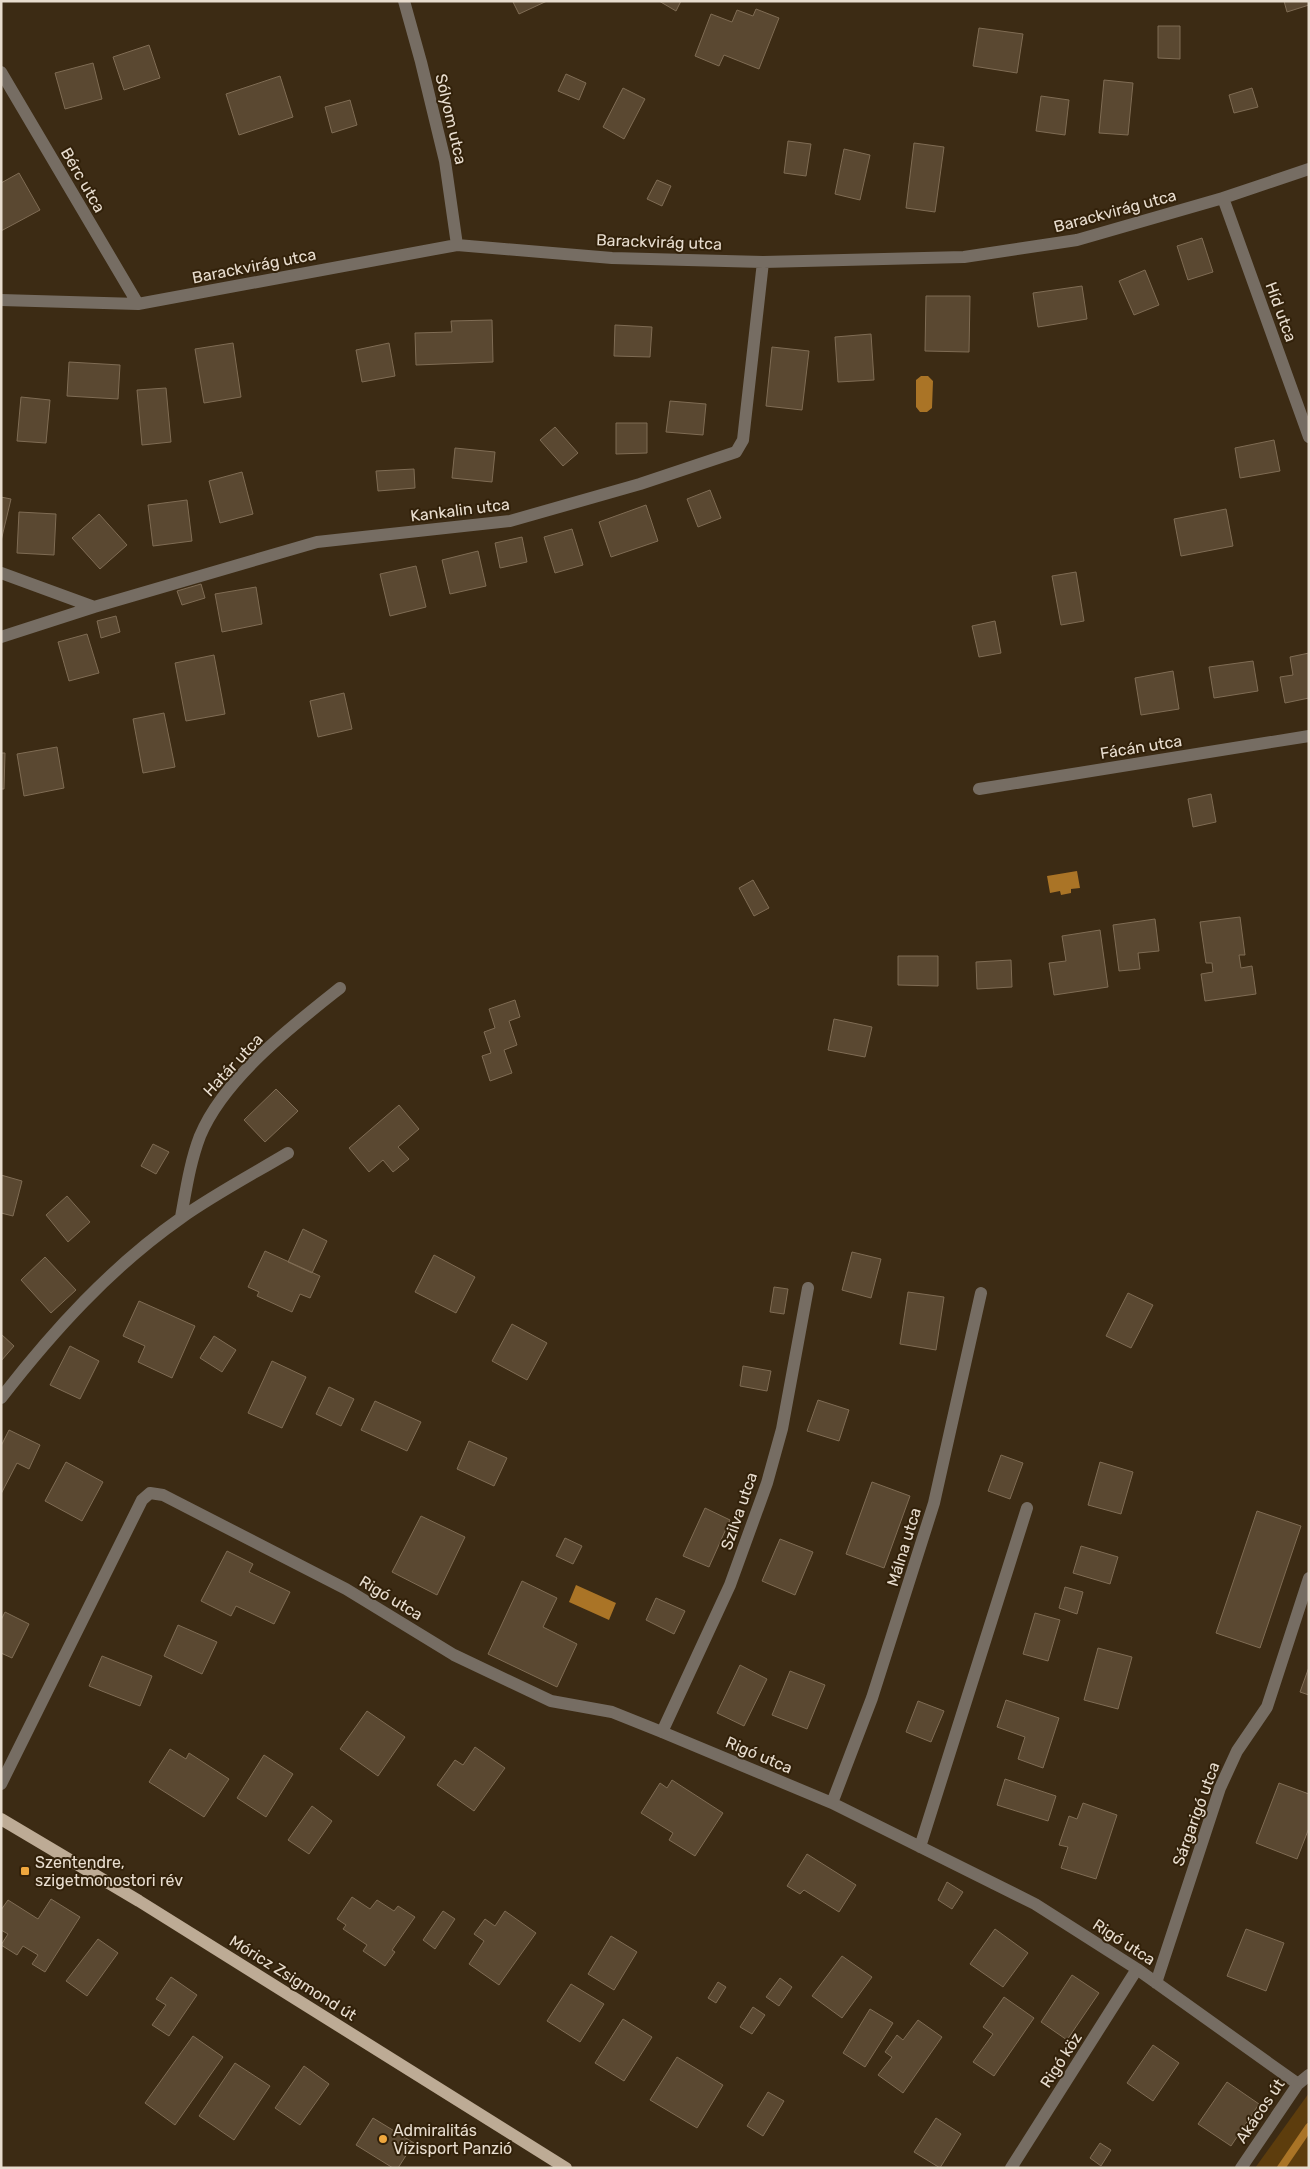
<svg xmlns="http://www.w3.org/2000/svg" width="1310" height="2169" viewBox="0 0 1310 2169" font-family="Rubik,sans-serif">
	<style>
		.green { fill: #5d3d0d }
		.water { fill: #aa7426 }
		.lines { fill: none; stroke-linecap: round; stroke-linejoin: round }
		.stream { stroke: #aa7426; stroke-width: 8 }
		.building { fill: #5a4831; stroke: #7f6c54 }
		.minor { stroke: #766d63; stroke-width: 12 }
		.major { stroke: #bdab95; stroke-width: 12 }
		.poi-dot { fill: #efa73e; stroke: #32210a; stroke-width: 2 }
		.labels { text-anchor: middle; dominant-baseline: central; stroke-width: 4; stroke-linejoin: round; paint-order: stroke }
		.street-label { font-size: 16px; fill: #e8ddcf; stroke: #32210a }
		.poi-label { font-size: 16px; fill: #e8ddcf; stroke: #32210a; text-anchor: start }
	</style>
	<rect width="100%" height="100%" fill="#3c2b14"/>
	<path class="green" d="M 1309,2093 L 1309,2168 L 1255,2168 Z"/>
	<path class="water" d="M 921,376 L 928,376 L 933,381 L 932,408 L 927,412 L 920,412 L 916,407 L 916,380 Z
		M 1077,871 L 1080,888 L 1071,889 L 1071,893 L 1061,895 L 1060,891 L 1050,893 L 1047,876 Z
		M 576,1585 L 616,1603 L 609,1620 L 569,1602 Z"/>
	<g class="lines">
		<path class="stream" d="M 1281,2168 L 1309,2127"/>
	</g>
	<path class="building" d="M 516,1 L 547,1 L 519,14 L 513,2 Z
		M 659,1 L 681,1 L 676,11 Z
		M 1284,1 L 1309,1 L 1309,5 L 1287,12 Z
		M 756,9 L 779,18 L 759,69 L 724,55 L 719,66 L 695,56 L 711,14 L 732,22 L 737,10 L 753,16 Z
		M 1158,26 L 1180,26 L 1180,59 L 1158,58 Z
		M 979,28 L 1023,34 L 1017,73 L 973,66 Z
		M 149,45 L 160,78 L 124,90 L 113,57 Z
		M 93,63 L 102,99 L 65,109 L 55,73 Z
		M 566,74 L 586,83 L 579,100 L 558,91 Z
		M 280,76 L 293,117 L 239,135 L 226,94 Z
		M 1104,80 L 1133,83 L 1128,135 L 1099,133 Z
		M 623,88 L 645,99 L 624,139 L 603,127 Z
		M 1252,88 L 1258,107 L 1234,113 L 1229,95 Z
		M 1041,96 L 1069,100 L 1065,135 L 1036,131 Z
		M 350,100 L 357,125 L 332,133 L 325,107 Z
		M 788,141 L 811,144 L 806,176 L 784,173 Z
		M 914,143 L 944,147 L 935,212 L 906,208 Z
		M 844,149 L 870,155 L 860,200 L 835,194 Z
		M 19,173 L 40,210 L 1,231 L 1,183 Z
		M 657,180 L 671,186 L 662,206 L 647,199 Z
		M 1202,238 L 1213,272 L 1188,280 L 1177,246 Z
		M 1145,270 L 1159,305 L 1134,315 L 1119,281 Z
		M 1082,286 L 1087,319 L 1038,327 L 1033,293 Z
		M 926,296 L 970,296 L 969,352 L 925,351 Z
		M 492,320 L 493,362 L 416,365 L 415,333 L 452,332 L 451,321 Z
		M 615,325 L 652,327 L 650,357 L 614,356 Z
		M 871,334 L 874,380 L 838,382 L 835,337 Z
		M 233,343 L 241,397 L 204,403 L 195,349 Z
		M 389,343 L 395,376 L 362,382 L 356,350 Z
		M 772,347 L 809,351 L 802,410 L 766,406 Z
		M 69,362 L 120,365 L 118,399 L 67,396 Z
		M 166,388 L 171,442 L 142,445 L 137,390 Z
		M 21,397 L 50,400 L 46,443 L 17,441 Z
		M 670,401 L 706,404 L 703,435 L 666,432 Z
		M 616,423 L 647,423 L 647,453 L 616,454 Z
		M 555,427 L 578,453 L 563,466 L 540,440 Z
		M 1274,440 L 1280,471 L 1240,478 L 1235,448 Z
		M 455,448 L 495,452 L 492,482 L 452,478 Z
		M 414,469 L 415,488 L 378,491 L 376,471 Z
		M 242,472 L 253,514 L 220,523 L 209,481 Z
		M 710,490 L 721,518 L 698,527 L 687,499 Z
		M 1,497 L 11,499 L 1,541 Z
		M 187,500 L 192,541 L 153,546 L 148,505 Z
		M 646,505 L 658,541 L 611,557 L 599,522 Z
		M 1226,509 L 1233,546 L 1181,556 L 1174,519 Z
		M 19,512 L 56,514 L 54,555 L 17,553 Z
		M 99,514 L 127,545 L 100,569 L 72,538 Z
		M 572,529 L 583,565 L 555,573 L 544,537 Z
		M 522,537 L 527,562 L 500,568 L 495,543 Z
		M 478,551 L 486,586 L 450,594 L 442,560 Z
		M 416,566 L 426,607 L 390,616 L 380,574 Z
		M 1076,572 L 1084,621 L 1061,625 L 1052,576 Z
		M 201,584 L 205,598 L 182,605 L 177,591 Z
		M 256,587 L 262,624 L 222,632 L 215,594 Z
		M 116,616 L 120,632 L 101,638 L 97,621 Z
		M 995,621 L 1001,653 L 979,657 L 972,626 Z
		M 87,634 L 99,673 L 69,681 L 58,642 Z
		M 1309,653 L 1309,698 L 1285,703 L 1280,677 L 1293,675 L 1290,657 Z
		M 214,655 L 225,714 L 186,721 L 175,663 Z
		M 1253,661 L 1258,691 L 1214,698 L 1209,667 Z
		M 1173,671 L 1179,709 L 1141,715 L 1135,678 Z
		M 344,693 L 352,729 L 318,737 L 310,701 Z
		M 164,713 L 175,767 L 143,773 L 133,719 Z
		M 57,747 L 64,788 L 24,796 L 17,754 Z
		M 1,753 L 5,753 L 4,789 L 1,789 Z
		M 1211,794 L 1216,822 L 1193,827 L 1188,799 Z
		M 753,880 L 769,908 L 754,916 L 739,888 Z
		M 1240,917 L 1245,955 L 1239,955 L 1241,968 L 1252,966 L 1256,994 L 1205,1001 L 1201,974 L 1213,972 L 1212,963 L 1206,963 L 1200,922 Z
		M 1155,919 L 1159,951 L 1138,953 L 1140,969 L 1119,971 L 1113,925 Z
		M 1100,930 L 1108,987 L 1054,995 L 1049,963 L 1066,961 L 1062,936 Z
		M 898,956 L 938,956 L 938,986 L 898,985 Z
		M 1011,960 L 1012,987 L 977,989 L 976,962 Z
		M 515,1000 L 520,1017 L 509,1021 L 517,1045 L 504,1050 L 512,1073 L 490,1081 L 482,1056 L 491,1053 L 484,1032 L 495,1028 L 489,1009 Z
		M 834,1019 L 872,1027 L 865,1057 L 828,1050 Z
		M 276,1089 L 298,1111 L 265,1142 L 244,1120 Z
		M 399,1105 L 419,1129 L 398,1147 L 409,1159 L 393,1172 L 383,1160 L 369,1172 L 349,1148 Z
		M 153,1144 L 169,1152 L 156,1174 L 141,1166 Z
		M 1,1175 L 22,1181 L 13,1216 L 1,1213 Z
		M 67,1196 L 90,1222 L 68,1242 L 46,1215 Z
		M 303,1229 L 327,1241 L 312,1273 L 288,1262 Z
		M 265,1251 L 320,1276 L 310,1298 L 300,1294 L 292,1312 L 257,1296 L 259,1292 L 248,1287 Z
		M 852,1252 L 881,1259 L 871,1298 L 842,1290 Z
		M 434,1255 L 475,1277 L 456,1313 L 415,1292 Z
		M 45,1257 L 76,1290 L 51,1313 L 21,1280 Z
		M 774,1287 L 788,1289 L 784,1314 L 770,1312 Z
		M 908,1292 L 944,1297 L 936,1350 L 900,1344 Z
		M 1128,1293 L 1153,1305 L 1131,1348 L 1106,1336 Z
		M 139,1301 L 195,1326 L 172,1378 L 138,1362 L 145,1346 L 123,1336 Z
		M 512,1324 L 547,1343 L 527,1380 L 492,1361 Z
		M 1,1334 L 14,1346 L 1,1361 Z
		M 214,1336 L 236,1350 L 222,1372 L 200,1358 Z
		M 70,1346 L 99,1361 L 80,1399 L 50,1385 Z
		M 272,1361 L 306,1377 L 282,1428 L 248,1413 Z
		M 743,1366 L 771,1371 L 767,1391 L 740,1386 Z
		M 329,1387 L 354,1399 L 341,1426 L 316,1414 Z
		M 818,1400 L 849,1410 L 839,1441 L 807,1431 Z
		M 375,1401 L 421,1422 L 407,1451 L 361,1430 Z
		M 9,1430 L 40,1445 L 29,1469 L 17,1463 L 1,1494 L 1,1446 Z
		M 469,1441 L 507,1458 L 494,1486 L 457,1469 Z
		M 1001,1455 L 1023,1463 L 1010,1499 L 988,1491 Z
		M 66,1462 L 103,1482 L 82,1521 L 45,1501 Z
		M 1100,1462 L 1133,1472 L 1121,1514 L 1088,1505 Z
		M 872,1482 L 910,1496 L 884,1568 L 846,1554 Z
		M 705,1508 L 730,1520 L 709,1567 L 683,1556 Z
		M 1257,1511 L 1301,1526 L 1260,1648 L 1216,1633 Z
		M 421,1516 L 465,1537 L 437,1595 L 392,1572 Z
		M 565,1538 L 582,1546 L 573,1564 L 556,1556 Z
		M 780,1539 L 813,1552 L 795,1595 L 762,1581 Z
		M 1081,1546 L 1118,1557 L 1110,1584 L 1073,1573 Z
		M 227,1551 L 253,1564 L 249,1572 L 290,1592 L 274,1624 L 236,1606 L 231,1616 L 201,1601 Z
		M 522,1581 L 557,1598 L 543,1627 L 577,1644 L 557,1687 L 488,1654 Z
		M 1065,1587 L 1083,1592 L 1077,1614 L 1059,1608 Z
		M 656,1598 L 685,1611 L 674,1634 L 646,1620 Z
		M 5,1612 L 29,1624 L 12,1658 L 1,1653 L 1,1620 Z
		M 1035,1613 L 1060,1620 L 1048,1661 L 1023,1654 Z
		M 178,1625 L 217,1642 L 202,1674 L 164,1656 Z
		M 1098,1648 L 1132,1657 L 1118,1709 L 1084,1700 Z
		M 102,1656 L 152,1676 L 140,1706 L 89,1686 Z
		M 740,1665 L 767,1679 L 744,1726 L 717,1713 Z
		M 1309,1667 L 1309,1695 L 1300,1692 Z
		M 790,1671 L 825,1685 L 807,1729 L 772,1715 Z
		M 1006,1700 L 1059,1718 L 1043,1768 L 1018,1759 L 1025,1737 L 997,1727 Z
		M 918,1701 L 944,1711 L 931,1742 L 906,1732 Z
		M 367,1711 L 405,1737 L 378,1776 L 340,1749 Z
		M 475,1747 L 505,1768 L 474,1811 L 437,1785 L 455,1760 L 463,1765 Z
		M 170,1749 L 186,1759 L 189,1753 L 229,1779 L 204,1817 L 149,1782 Z
		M 264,1755 L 293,1774 L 266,1817 L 237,1798 Z
		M 1005,1779 L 1056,1796 L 1048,1821 L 997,1805 Z
		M 672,1780 L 723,1813 L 695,1856 L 669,1840 L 673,1833 L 641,1813 L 660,1783 L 667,1788 Z
		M 1279,1783 L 1309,1794 L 1309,1828 L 1297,1859 L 1256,1843 Z
		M 1083,1803 L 1117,1815 L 1096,1879 L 1061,1868 L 1068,1847 L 1059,1845 L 1069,1816 L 1077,1819 Z
		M 312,1806 L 332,1821 L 309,1854 L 288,1840 Z
		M 807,1854 L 856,1885 L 839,1912 L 804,1890 L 800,1894 L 787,1886 Z
		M 947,1882 L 963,1892 L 952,1909 L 938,1900 Z
		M 352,1897 L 370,1909 L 377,1900 L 394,1911 L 398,1906 L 415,1917 L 392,1950 L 395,1952 L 385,1966 L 363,1951 L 367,1945 L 343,1929 L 346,1925 L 337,1919 Z
		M 51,1899 L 80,1917 L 45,1972 L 32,1964 L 38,1955 L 23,1946 L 17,1955 L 1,1945 L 8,1934 L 1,1930 L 1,1910 L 8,1900 L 38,1919 Z
		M 443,1911 L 455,1919 L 435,1949 L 423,1940 Z
		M 505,1911 L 536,1933 L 499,1985 L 469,1964 L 484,1941 L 474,1934 L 485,1919 L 495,1926 Z
		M 995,1929 L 1028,1953 L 1003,1987 L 970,1964 Z
		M 1246,1929 L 1284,1943 L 1266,1991 L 1227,1976 Z
		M 611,1936 L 637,1952 L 614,1990 L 588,1974 Z
		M 98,1939 L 118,1953 L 87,1996 L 66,1981 Z
		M 842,1956 L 872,1977 L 842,2018 L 812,1996 Z
		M 1072,1975 L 1099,1993 L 1067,2040 L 1041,2022 Z
		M 171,1977 L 197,1995 L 169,2036 L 152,2025 L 166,2005 L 156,1999 Z
		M 780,1978 L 792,1987 L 779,2006 L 766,1997 Z
		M 718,1982 L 726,1987 L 716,2003 L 708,1998 Z
		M 571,1984 L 604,2004 L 580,2042 L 547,2021 Z
		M 1004,1997 L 1034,2018 L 994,2076 L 973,2062 L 993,2034 L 983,2027 Z
		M 753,2007 L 765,2015 L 752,2034 L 740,2027 Z
		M 870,2009 L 893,2023 L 865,2067 L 843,2053 Z
		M 623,2019 L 652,2037 L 624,2081 L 595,2063 Z
		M 918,2020 L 942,2037 L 903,2093 L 878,2075 L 892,2057 L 885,2052 L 897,2035 L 903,2040 Z
		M 193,2036 L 223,2057 L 175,2125 L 145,2103 Z
		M 1153,2045 L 1179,2063 L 1153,2101 L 1127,2083 Z
		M 677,2057 L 723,2085 L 697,2128 L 650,2100 Z
		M 235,2063 L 270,2086 L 234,2140 L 199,2116 Z
		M 304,2066 L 329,2084 L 300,2125 L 275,2108 Z
		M 1227,2082 L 1259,2104 L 1231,2146 L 1198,2124 Z
		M 768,2092 L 784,2101 L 763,2136 L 747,2126 Z
		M 373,2118 L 414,2143 L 398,2168 L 393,2168 L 356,2145 Z
		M 936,2118 L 961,2134 L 940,2168 L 914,2152 Z
		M 1100,2143 L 1111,2150 L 1101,2166 L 1090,2158 Z"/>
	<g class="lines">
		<path class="minor" d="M 404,1 L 421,62 L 445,161 L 457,245
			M 1,72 L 138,304
			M 1223,198 L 1309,437
			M 1,300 L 138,304 L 457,245 L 612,258 L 763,262 L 964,257 L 1077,240 L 1223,198 L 1309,169
			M 1,573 L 94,607 L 317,542 L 510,521 L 640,484 L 736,452 L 743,440 L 763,262
			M 1,637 L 94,607
			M 979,789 L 1309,736
			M 181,1217 C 186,1190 190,1162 200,1136 C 224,1078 292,1026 340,988
			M 1,1398 C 53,1331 111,1267 181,1218 C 215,1194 253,1174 288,1153
			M 662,1732 L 730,1585 L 767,1483 L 782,1429 L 808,1288
			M 1,1784 L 142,1500 L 150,1493 L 163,1495 L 346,1589 L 454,1655 L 551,1701 L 612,1712 L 662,1732 L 832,1803 L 1035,1904 L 1137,1969 L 1298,2084
			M 832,1803 L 872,1698 L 934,1503 L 981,1293
			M 920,1847 L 1027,1508
			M 1156,1983 L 1220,1788 L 1237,1751 L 1267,1707 L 1309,1578
			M 1011,2168 L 1137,1969
			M 1241,2168 L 1298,2084 L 1309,2075"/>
		<path class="major" d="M 1,1819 L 139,1901 L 566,2168"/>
	</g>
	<g class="poi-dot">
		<rect x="20" y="1866" width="10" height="10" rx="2.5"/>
		<circle cx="383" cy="2139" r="5"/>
	</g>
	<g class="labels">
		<g class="street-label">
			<text transform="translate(451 119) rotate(77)">Sólyom utca</text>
			<text transform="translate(83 180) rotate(60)">Bérc utca</text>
			<text transform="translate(1115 211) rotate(-15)">Barackvirág utca</text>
			<text transform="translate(659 242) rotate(2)">Barackvirág utca</text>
			<text transform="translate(254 266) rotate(-11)">Barackvirág utca</text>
			<text transform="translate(1281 312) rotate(70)">Híd utca</text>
			<text transform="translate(460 510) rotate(-7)">Kankalin utca</text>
			<text transform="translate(1141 747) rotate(-9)">Fácán utca</text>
			<text transform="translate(233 1065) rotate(-47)">Határ utca</text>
			<text transform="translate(739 1511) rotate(-71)">Szilva utca</text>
			<text transform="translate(904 1547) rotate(-73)">Málna utca</text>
			<text transform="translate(391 1598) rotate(31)">Rigó utca</text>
			<text transform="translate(759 1755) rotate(23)">Rigó utca</text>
			<text transform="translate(1196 1814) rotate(-70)">Sárgarigó utca</text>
			<text transform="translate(1124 1942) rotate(33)">Rigó utca</text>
			<text transform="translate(293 1978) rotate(32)">Móricz Zsigmond út</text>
			<text transform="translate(1061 2060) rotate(-57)">Rigó köz</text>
			<text transform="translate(1260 2111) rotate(-56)">Akácos út</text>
		</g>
		<g class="poi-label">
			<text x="35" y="1862">Szentendre,<tspan x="35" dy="18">szigetmonostori rév</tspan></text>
			<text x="393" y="2130">Admiralitás<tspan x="393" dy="18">Vízisport Panzió</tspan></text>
		</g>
	</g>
	<rect width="1310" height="2169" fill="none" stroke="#e8ddcf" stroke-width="5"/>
</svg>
